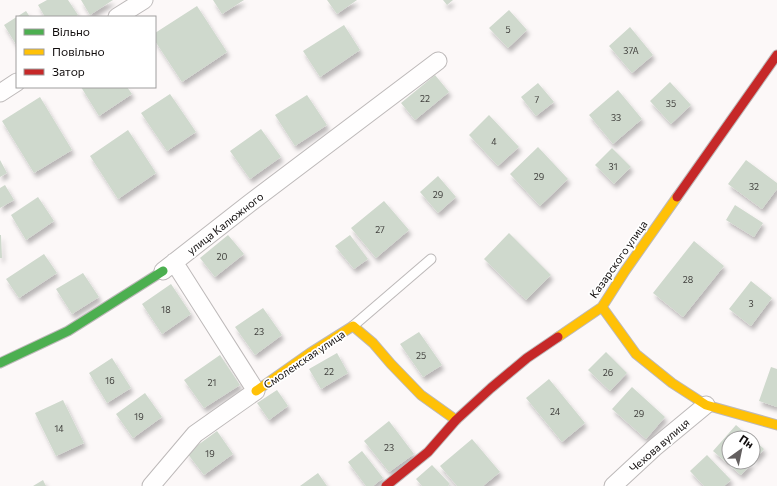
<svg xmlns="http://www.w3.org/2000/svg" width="777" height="486" viewBox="0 0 777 486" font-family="Commissioner,sans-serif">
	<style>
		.building { fill: #cfd9cd; filter: url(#shadow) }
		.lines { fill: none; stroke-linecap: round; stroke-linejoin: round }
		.lane-casing { stroke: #bdb9b9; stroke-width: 11 }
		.street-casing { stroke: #bdb9b9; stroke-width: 19 }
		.fast-casing { stroke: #bdb9b9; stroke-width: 11 }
		.slow-casing { stroke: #bdb9b9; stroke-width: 11 }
		.jam-casing { stroke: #bdb9b9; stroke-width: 11 }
		.lane { stroke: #fffefe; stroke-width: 9 }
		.street { stroke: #fffefe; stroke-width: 17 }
		.fast { stroke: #4caf50; stroke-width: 9 }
		.slow { stroke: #ffc107; stroke-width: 9 }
		.jam { stroke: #c62828; stroke-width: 9 }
		.labels { text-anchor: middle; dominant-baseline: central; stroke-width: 3.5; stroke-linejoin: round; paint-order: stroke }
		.number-label { font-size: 9px; fill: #403f3c }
		.street-label { font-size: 11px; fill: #100c0c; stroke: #fff }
	</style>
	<defs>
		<filter id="shadow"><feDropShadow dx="2.5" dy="4.5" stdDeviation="2" flood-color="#0004"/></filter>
	</defs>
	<rect width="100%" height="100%" fill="#fcf8f8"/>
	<path class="building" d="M 47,0 L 68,0 L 78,15 L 74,17 L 45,17 L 38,5 Z
		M 81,0 L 113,0 L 90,15 Z
		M 213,0 L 244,0 L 222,14 Z
		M 327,0 L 357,0 L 337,14 Z
		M 443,0 L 453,0 L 447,5 Z
		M 197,6 L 227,52 L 182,82 L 155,41 L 155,33 Z
		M 509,10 L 527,30 L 508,48 L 489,28 Z
		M 26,11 L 30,17 L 17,17 L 17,46 L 4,25 Z
		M 344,25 L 360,50 L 320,77 L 303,51 Z
		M 630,27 L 653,55 L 632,73 L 609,46 Z
		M 435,75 L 449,92 L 415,120 L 401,103 Z
		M 670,82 L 691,105 L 671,124 L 650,101 Z
		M 538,83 L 554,102 L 536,116 L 521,97 Z
		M 81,87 L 127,87 L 132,94 L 99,116 Z
		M 618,90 L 642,119 L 613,144 L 589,115 Z
		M 170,94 L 196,132 L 167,151 L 141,113 Z
		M 307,95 L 327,125 L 295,146 L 275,115 Z
		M 40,97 L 72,150 L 34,173 L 2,121 Z
		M 489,115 L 519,147 L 498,166 L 469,135 Z
		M 261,129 L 281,157 L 250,179 L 230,151 Z
		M 128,130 L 156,173 L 118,199 L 90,156 Z
		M 538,147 L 568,179 L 540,206 L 510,174 Z
		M 612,148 L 631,167 L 614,184 L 595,165 Z
		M 0,160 L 7,173 L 0,177 Z
		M 746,160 L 777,183 L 777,189 L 762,209 L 728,184 Z
		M 438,176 L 456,197 L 438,213 L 420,192 Z
		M 5,185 L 14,200 L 0,208 L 0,188 Z
		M 38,197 L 54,221 L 26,240 L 11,215 Z
		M 384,201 L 409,230 L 376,258 L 351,228 Z
		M 735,205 L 763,223 L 754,237 L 726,220 Z
		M 509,233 L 551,275 L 526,300 L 484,259 Z
		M 0,235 L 1,235 L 2,258 L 0,258 Z
		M 228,235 L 244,254 L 215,277 L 200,258 Z
		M 350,235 L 368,259 L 354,269 L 335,246 Z
		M 694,241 L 724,266 L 683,317 L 653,293 Z
		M 44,254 L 57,273 L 19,298 L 6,279 Z
		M 83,273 L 99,297 L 72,314 L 56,289 Z
		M 751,281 L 772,298 L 751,326 L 729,309 Z
		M 171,284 L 191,314 L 162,334 L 142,304 Z
		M 263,308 L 282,335 L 255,355 L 235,327 Z
		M 419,332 L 442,365 L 423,377 L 400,344 Z
		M 606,352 L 627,373 L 610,391 L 588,370 Z
		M 337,353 L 348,373 L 321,389 L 309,369 Z
		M 220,355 L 240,385 L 204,408 L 184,380 Z
		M 112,358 L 131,388 L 107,403 L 89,373 Z
		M 771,367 L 777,369 L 777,407 L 759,401 Z
		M 549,379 L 585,423 L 562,442 L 526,398 Z
		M 632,387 L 665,417 L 646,439 L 612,409 Z
		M 277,390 L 288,406 L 269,420 L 257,403 Z
		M 145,393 L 162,417 L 133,438 L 116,414 Z
		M 63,400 L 84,443 L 56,456 L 35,413 Z
		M 389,421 L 414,454 L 389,472 L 364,441 Z
		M 736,425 L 751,438 L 729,438 L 729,462 L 753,462 L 741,475 L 713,451 Z
		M 217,431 L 233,454 L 204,475 L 187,453 Z
		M 472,439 L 500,472 L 483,486 L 457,486 L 440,466 Z
		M 753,439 L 764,449 L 753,462 Z
		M 362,451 L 383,478 L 373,486 L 366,486 L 348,462 Z
		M 707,455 L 731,480 L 724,486 L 704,486 L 690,471 Z
		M 432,465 L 450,484 L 448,486 L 422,486 L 416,479 Z
		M 318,473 L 327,486 L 300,486 Z
		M 43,480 L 46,486 L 33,486 Z"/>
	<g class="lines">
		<defs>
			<path id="lane" d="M 353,326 L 431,259"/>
			<path id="street" d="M 117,17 L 144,0
				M 0,93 L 17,82
				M 163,271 L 250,203 L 438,61
				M 151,486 L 195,434 L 256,391 L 174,262
				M 613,486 L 654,448 L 706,405"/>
			<path id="fast" d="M 0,363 L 68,331 L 163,271"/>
			<path id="slow" d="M 602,307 L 636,354 L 672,383 L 706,405 L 777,425
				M 558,337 L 602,307 L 625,271 L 677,197
				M 256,391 L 310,353 L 353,326 L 373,343 L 391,364 L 421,395 L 456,420"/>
			<path id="jam" d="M 677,197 L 777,55
				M 386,486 L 428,452 L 456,420 L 491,388 L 527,358 L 558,337"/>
		</defs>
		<use href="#lane" class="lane-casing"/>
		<use href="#street" class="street-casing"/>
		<use href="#fast" class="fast-casing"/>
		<use href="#slow" class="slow-casing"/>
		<use href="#jam" class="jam-casing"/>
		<use href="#lane" class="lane"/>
		<use href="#street" class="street"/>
		<use href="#fast" class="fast"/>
		<use href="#slow" class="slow"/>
		<use href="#jam" class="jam"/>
	</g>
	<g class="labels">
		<g class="number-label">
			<text x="508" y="29">5</text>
			<text x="631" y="50">37А</text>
			<text x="425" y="98">22</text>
			<text x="537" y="99">7</text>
			<text x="671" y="103">35</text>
			<text x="616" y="117">33</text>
			<text x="494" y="141">4</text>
			<text x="613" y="166">31</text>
			<text x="539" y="176">29</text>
			<text x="754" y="186">32</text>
			<text x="438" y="194">29</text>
			<text x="380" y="229">27</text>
			<text x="222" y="256">20</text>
			<text x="688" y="279">28</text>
			<text x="751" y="303">3</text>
			<text x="166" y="309">18</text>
			<text x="259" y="331">23</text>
			<text x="421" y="355">25</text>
			<text x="329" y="371">22</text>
			<text x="608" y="372">26</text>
			<text x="110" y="380">16</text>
			<text x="212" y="382">21</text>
			<text x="555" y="411">24</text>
			<text x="639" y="413">29</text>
			<text x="139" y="416">19</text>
			<text x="59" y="428">14</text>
			<text x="389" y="447">23</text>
			<text x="210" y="453">19</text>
		</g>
		<g class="street-label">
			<text transform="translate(225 223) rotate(-38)">улица Калюжного</text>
			<text transform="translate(618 259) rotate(-55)">Казарского улица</text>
			<text transform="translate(304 359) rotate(-34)">Смоленская улица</text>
			<text transform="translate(659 445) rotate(-41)">Чехова вулиця</text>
		</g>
	</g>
	<rect x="16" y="16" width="140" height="72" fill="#ffffff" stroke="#9f9e9e"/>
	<rect x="24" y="29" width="20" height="6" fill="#4caf50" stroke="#9f9e9e"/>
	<text x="52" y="36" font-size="12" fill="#100c0c">Вільно</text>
	<rect x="24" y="49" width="20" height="6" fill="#ffc107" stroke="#9f9e9e"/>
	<text x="52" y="56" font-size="12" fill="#100c0c">Повільно</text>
	<rect x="24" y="69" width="20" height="6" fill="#c62828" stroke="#9f9e9e"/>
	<text x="52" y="76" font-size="12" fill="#100c0c">Затор</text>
	<g transform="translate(741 450) rotate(33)"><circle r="19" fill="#ffffff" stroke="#9f9e9e"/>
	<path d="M0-3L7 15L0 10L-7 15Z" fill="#635f5f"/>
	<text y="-6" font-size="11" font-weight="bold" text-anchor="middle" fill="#100c0c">Пн</text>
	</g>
</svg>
